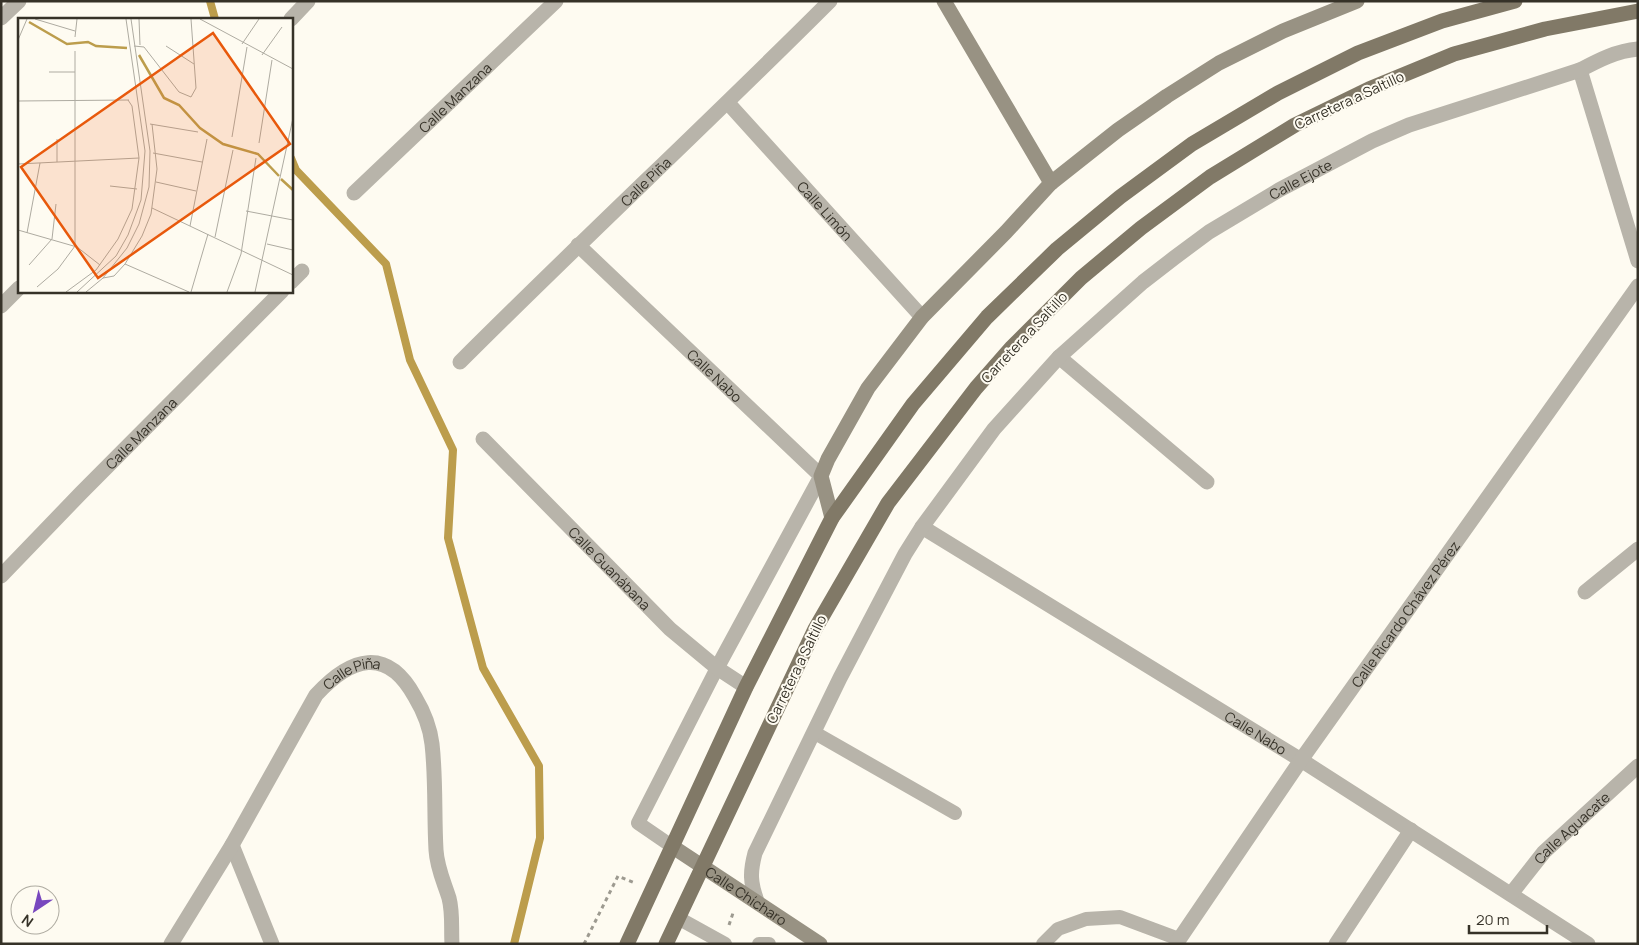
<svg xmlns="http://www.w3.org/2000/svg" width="1639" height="945" viewBox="0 0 1639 945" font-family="Manrope,sans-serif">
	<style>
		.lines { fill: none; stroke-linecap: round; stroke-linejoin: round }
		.stream { stroke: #bc9d4c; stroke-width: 8 }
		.path { stroke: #9d9a90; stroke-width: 3; stroke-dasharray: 4 4; stroke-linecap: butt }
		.lane { stroke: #b8b4aa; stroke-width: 14 }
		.street { stroke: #b8b4aa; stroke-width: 15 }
		.secondary { stroke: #989283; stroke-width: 15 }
		.primary { stroke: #817967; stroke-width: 15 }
		.labels { text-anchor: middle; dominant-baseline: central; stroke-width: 4; stroke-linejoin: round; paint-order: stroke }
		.street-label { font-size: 14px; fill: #363228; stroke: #fefbf1 }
		.inset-river { fill: none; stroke: #bc9d4c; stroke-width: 2.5 }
		.inset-road { fill: none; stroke: #aeaba1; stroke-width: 1 }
		.view { fill: #e8590c; fill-opacity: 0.15; stroke: #e8590c; stroke-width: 2.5 }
		.inset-edge { fill: none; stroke: #363228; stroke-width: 2.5 }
	</style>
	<rect width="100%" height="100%" fill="#fefbf1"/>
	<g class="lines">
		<path class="stream" d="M 210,1 L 215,19
			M 291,158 L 296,170 L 386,264 L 410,360 L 453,450 L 448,538 L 483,668 L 539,766 L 540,838 L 514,944"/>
		<path class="path" d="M 729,925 L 734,910
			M 584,944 L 618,876 L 635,883"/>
		<path class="lane" d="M 815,733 L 955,813
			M 673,847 L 638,823 L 717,668
			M 678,918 L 725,944
			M 759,944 L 769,944
			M 1043,944 L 1058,929 L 1086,919 L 1120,917 L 1179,939"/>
		<g class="street">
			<path d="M 1,18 L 19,1"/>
			<path d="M 291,19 L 308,1"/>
			<path d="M 1580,70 L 1638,261"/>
			<path id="s1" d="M 728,103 L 922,317"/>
			<path id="s2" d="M 354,193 L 556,1"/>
			<path id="s3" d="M 578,245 L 821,476 L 717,668"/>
			<path d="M 291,282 L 302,271"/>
			<path d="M 1,306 L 19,288"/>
			<path d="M 1059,357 L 1207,482"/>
			<path id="s4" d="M 460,362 C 582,240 708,123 830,1"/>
			<path id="s5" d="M 483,439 L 670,629 L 717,668 L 746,687"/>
			<path id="s6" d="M 922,527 L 1301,760 L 1588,944"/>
			<path id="s7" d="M 1,576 L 81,493 L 282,291"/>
			<path d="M 1585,592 L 1638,549"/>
			<path d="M 232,845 L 272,944"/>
			<path id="s8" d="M 1511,894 L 1544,852 L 1638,766"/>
			<path id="s9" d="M 757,901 C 750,882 750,872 755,853 L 840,678 L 905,554 L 922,527 L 994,429 L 1059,357 L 1143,282 L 1174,258 L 1209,232 L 1279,190 L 1372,141 L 1409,125 L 1580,70 C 1599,60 1616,51 1638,49"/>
			<path id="s10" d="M 171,944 L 232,845 L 316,695 C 351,657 387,646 415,697 C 424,712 430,727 432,744 C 436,779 434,815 436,850 C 437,868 444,882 449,898 C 453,913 451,929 452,944"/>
			<path id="s11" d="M 1176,944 L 1301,760 L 1638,286"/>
			<path d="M 1336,944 L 1411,830"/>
		</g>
		<g class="secondary">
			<path d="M 944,1 L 1051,183"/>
			<path d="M 832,518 L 821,476 L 828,459 L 868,388 L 922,317 L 1006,232 L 1051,183 L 1118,130 L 1167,96 L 1219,63 L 1283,31 L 1357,1"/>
			<path id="s12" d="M 673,847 L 820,944"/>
		</g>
		<path class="primary" d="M 627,944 L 746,687 L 832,518 L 913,404 L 987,317 L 1057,249 L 1120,197 L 1192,144 L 1278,93 L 1358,53 L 1442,21 L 1515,1
			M 666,944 L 815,629 L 888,503 L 976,388 L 1012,347 L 1081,278 L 1141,228 L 1210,177 L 1295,125 L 1369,89 L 1454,54 L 1545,29 L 1638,11"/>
	</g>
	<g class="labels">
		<g class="street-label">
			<text stroke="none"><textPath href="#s2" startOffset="139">Calle Manzana</textPath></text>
			<text transform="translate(1349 100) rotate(-25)">Carretera a Saltillo</text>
			<text stroke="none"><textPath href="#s9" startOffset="935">Calle Ejote</textPath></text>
			<text stroke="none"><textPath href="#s4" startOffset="259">Calle Piña</textPath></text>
			<text stroke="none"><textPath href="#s1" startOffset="145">Calle Limón</textPath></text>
			<text transform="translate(1024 337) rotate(-47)">Carretera a Saltillo</text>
			<text stroke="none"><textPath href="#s3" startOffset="189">Calle Nabo</textPath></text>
			<text stroke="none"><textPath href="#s7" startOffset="200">Calle Manzana</textPath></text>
			<text stroke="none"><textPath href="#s5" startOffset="181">Calle Guanábana</textPath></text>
			<text stroke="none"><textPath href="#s11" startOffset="402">Calle Ricardo Chávez Pérez</textPath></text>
			<text transform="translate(796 669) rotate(-64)">Carretera a Saltillo</text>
			<text stroke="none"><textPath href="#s10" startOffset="332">Calle Piña</textPath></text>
			<text stroke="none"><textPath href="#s6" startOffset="392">Calle Nabo</textPath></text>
			<text stroke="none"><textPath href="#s8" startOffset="90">Calle Aguacate</textPath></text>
			<text stroke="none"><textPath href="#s12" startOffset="88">Calle Chícharo</textPath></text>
		</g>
	</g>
	<g transform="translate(18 18)">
		<rect width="275" height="275" fill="#fefbf1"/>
		<path class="inset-river" d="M 11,4 L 49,26 L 70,24 L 78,28 L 109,30M 121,37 L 146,80 L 161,87 L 182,110 L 205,126 L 240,136 L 261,158M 263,161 L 275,172"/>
		<path class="inset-road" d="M 17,1 L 57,13M 121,1 L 122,27M 182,1 L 275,51M 57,19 L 59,1M 0,22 L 9,1M 224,26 L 241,1M 116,28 L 126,29 L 161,74 L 173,79 L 178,70 L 173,1M 148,28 L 176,46M 244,37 L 264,9M 31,54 L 57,54M 0,83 L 111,82M 132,106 L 180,114M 214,119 L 229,29M 39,121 L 39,144M 241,125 L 254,42M 135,135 L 184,144M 0,146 L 121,140M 138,164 L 178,173M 92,168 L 119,171M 134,190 L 275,257M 228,193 L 275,202M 172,208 L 189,121M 0,212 L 59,229 L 82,247M 9,215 L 22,145M 197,219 L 215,132M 249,226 L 275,232M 107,246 L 171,274M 11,247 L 34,221 L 38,186M 85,260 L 96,258 L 107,246 L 124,218 L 133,196 L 139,151 L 134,106M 19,269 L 40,251 L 57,228 L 57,33M 48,274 L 78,252 L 100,221 L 114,191 L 121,140 L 114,88 L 110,82M 59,274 L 98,238 L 110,217 L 123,182 L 127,133 L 108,1M 68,274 L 85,260 L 109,230 L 121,206 L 131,169 L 132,133 L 113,1M 173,274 L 190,216M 209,274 L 223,236 L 238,140M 237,274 L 275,100"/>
		<path class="view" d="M 195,15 L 272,126 L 80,260 L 3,149 Z"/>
		<rect width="275" height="275" class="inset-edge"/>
	</g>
	<rect width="1639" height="945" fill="none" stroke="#363228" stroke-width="5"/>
	<g transform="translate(35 910) rotate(215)"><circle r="24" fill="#fefbf1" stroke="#aeaba1"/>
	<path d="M0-4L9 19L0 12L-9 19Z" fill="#7847be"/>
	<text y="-8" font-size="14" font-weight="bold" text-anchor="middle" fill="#363228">N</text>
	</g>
	<path d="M1469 925v8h78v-8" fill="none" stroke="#363228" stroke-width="2.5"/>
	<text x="1476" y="925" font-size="15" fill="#363228" stroke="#fefbf1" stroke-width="4" paint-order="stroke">20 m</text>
</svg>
